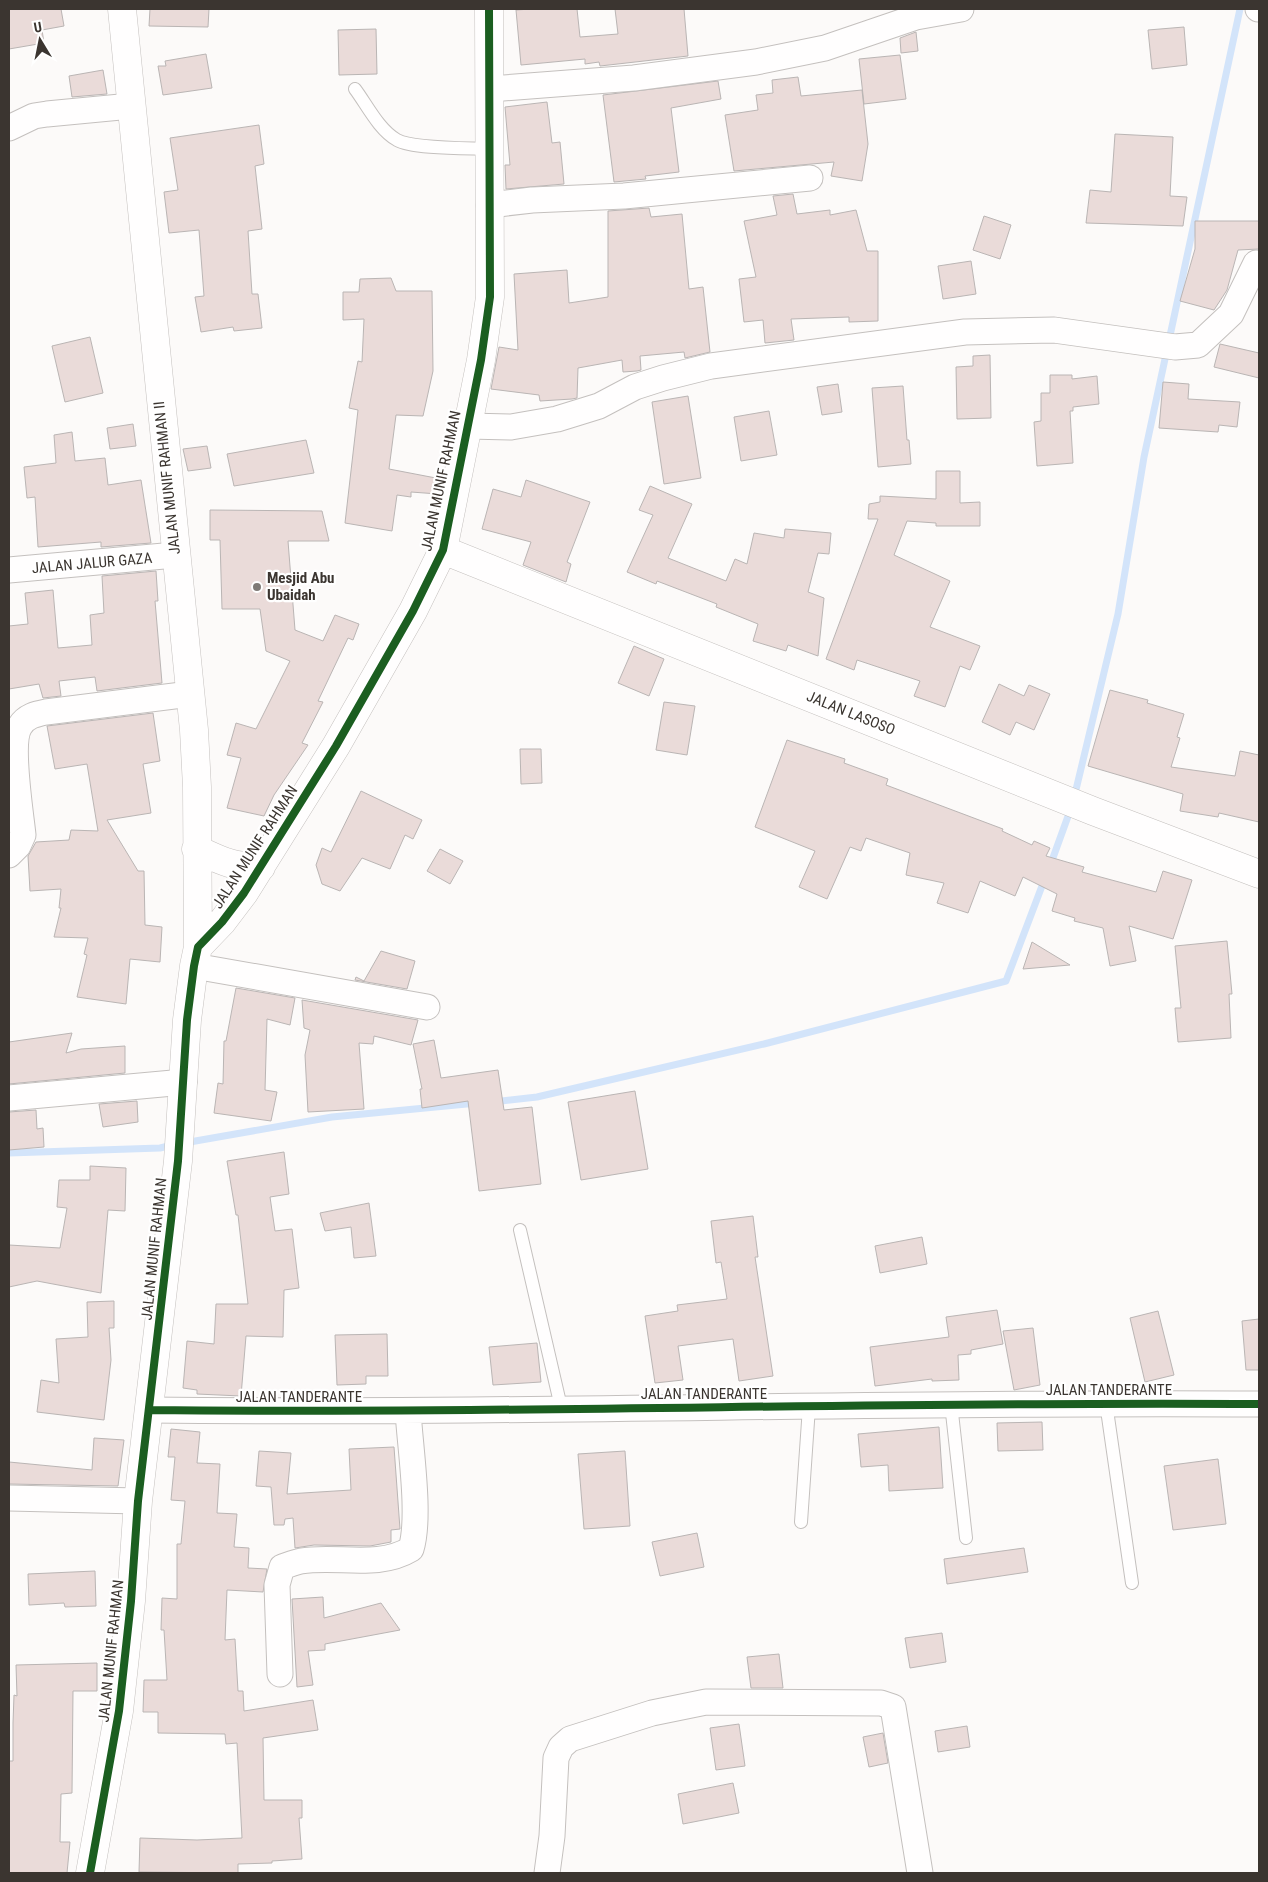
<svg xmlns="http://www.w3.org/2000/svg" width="1268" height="1882" viewBox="0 0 1268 1882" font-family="'Roboto Condensed',sans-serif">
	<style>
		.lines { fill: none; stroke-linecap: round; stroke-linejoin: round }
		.stream { stroke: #d3e4fa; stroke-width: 7 }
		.building { fill: #eadbd9; stroke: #bab5b4 }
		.service-casing { stroke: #c4c0be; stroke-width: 14 }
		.minor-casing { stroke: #c4c0be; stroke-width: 27 }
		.tertiary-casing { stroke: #c4c0be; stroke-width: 29 }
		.service { stroke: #fffefe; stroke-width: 12 }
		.minor { stroke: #fffefe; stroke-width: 25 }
		.tertiary { stroke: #fffefe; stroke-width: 28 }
		.cycleway-casing { stroke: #fff; stroke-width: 11 }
		.cycleway { stroke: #1b5e20; stroke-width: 8 }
		.poi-dot { fill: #7f7a76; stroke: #fff; stroke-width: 2 }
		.labels { text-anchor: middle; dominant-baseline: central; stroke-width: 4.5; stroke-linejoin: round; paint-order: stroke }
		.street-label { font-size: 15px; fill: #3b3530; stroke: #fff }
		.poi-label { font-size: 15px; font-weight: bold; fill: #3b3530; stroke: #fff; text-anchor: start }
	</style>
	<rect width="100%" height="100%" fill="#fcfaf9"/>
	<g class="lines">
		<path class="stream" d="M 1074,798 L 1118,614 L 1144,457 L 1240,9
			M 1050,866 L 1071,808
			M 493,1102 L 537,1097 L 764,1044 L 1006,981 L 1045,878
			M 184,1143 L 332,1117 L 477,1103
			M 9,1153 L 160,1148 L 173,1145"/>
	</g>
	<path class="building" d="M 9,9 L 61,9 L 64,26 L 42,30 L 44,43 L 9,49 Z
		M 150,9 L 209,9 L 208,27 L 149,26 Z
		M 531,9 L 577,9 L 580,37 L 618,34 L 615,9 L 684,9 L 688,56 L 600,66 L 599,62 L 585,64 L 585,59 L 521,65 L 516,10 Z
		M 1184,27 L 1187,65 L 1152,69 L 1148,30 Z
		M 376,29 L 377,74 L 339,75 L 338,30 Z
		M 916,32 L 918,51 L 901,53 L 900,38 Z
		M 206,54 L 212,88 L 163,95 L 158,66 L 166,66 L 165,61 Z
		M 900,55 L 906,99 L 864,104 L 859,59 Z
		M 103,70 L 107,94 L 72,97 L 69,76 Z
		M 798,77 L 801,96 L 862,90 L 868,144 L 862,181 L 831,176 L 834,162 L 734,171 L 725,115 L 758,110 L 756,95 L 773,93 L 772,80 Z
		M 718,81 L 721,99 L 671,108 L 679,172 L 645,176 L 646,179 L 614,182 L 603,95 Z
		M 547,102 L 552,143 L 560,142 L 564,184 L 506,189 L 505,165 L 510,165 L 505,107 Z
		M 259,125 L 264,164 L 255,166 L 262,229 L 248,231 L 252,294 L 258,294 L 262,328 L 234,331 L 233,327 L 201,332 L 195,297 L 204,296 L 199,230 L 169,233 L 164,192 L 178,190 L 170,138 Z
		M 1115,134 L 1173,137 L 1170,196 L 1187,197 L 1183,226 L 1086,223 L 1090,190 L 1111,192 Z
		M 793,194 L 797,214 L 830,210 L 830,215 L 856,210 L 867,251 L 878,251 L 878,321 L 849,322 L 849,317 L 791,319 L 794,340 L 765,343 L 763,320 L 744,322 L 739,279 L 756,277 L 744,221 L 777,215 L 773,196 Z
		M 649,208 L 651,217 L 682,214 L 689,289 L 703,287 L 710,352 L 685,358 L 684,352 L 640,356 L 641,370 L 637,371 L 623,372 L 622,360 L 578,368 L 577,398 L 572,399 L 540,401 L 539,395 L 491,389 L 499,347 L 518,350 L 514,274 L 567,270 L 569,303 L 608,297 L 608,211 Z
		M 984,216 L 1011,225 L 1000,259 L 973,250 Z
		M 1195,221 L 1259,221 L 1259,249 L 1238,250 L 1227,290 L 1214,310 L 1180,301 L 1195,249 Z
		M 971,261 L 976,294 L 943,299 L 938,266 Z
		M 391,278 L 396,291 L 432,291 L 433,371 L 423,416 L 396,415 L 389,469 L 441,479 L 438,494 L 411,492 L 411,497 L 397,495 L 392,531 L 345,523 L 358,410 L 349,408 L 358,361 L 362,362 L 364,319 L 343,320 L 343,292 L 359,292 L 360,279 Z
		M 90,337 L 103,393 L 65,402 L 52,346 Z
		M 1220,344 L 1259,353 L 1259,378 L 1214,367 Z
		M 990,355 L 991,418 L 957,419 L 956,367 L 973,366 L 973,356 Z
		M 1050,375 L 1072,375 L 1072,379 L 1097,376 L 1099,404 L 1073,407 L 1073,411 L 1070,411 L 1073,463 L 1037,466 L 1034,422 L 1041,421 L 1041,393 L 1050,393 Z
		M 1163,382 L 1189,384 L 1188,399 L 1240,402 L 1237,427 L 1219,425 L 1218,432 L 1159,428 Z
		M 838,384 L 842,412 L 822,415 L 817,387 Z
		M 903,386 L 907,440 L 909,440 L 911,464 L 878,467 L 872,388 Z
		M 688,396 L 701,478 L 664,484 L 652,402 Z
		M 769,411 L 777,455 L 741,461 L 734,417 Z
		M 133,424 L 136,446 L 110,449 L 107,428 Z
		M 72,432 L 75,461 L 105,458 L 108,485 L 141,480 L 151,543 L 101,547 L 101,542 L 38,547 L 35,497 L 27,498 L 24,467 L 56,463 L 54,435 Z
		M 306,440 L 314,473 L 234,486 L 227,454 Z
		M 207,446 L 211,468 L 188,471 L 183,449 Z
		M 936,471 L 960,471 L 960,503 L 980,502 L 980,526 L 936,526 L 936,523 L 907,521 L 894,555 L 950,581 L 930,627 L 980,646 L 970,670 L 960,666 L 945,707 L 914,696 L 920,681 L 857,660 L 854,670 L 826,659 L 878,519 L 868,519 L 869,504 L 880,502 L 880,496 L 936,499 Z
		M 526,480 L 590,502 L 567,562 L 571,564 L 566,582 L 523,565 L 531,542 L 482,529 L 493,489 L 521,497 Z
		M 650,486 L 692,504 L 668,558 L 726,581 L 735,559 L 747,564 L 754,533 L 784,538 L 785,529 L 831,533 L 829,554 L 818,553 L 808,592 L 824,598 L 818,656 L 788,645 L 786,651 L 753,641 L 758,624 L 716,607 L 717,604 L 657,581 L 656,584 L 627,572 L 653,515 L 639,510 Z
		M 210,510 L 322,511 L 329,541 L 288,541 L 295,630 L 323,641 L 335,615 L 359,624 L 353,640 L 348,638 L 318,701 L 323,702 L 302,743 L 308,745 L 274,795 L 264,816 L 227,808 L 241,758 L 227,755 L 236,723 L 256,729 L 290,661 L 266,651 L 260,609 L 222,609 L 220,540 L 210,540 Z
		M 156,571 L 158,601 L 155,601 L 162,683 L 97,691 L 95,677 L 59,681 L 61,696 L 43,698 L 39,684 L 9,689 L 9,626 L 28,624 L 25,593 L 53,590 L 58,648 L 92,645 L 90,615 L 104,613 L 102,576 Z
		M 634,646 L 664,659 L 649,696 L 618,683 Z
		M 999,684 L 1024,696 L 1029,685 L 1050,694 L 1034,730 L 1016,722 L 1010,735 L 982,722 Z
		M 1110,690 L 1148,700 L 1147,703 L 1184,714 L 1177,737 L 1180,738 L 1171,767 L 1235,776 L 1240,751 L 1259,755 L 1259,822 L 1219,813 L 1218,817 L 1180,811 L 1183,794 L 1088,766 Z
		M 664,702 L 695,706 L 687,755 L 656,750 Z
		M 153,713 L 160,761 L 143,764 L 151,813 L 107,820 L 138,871 L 144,871 L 145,925 L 162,927 L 160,962 L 130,959 L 126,1004 L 77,997 L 87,955 L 84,954 L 88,938 L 54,937 L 61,908 L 59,908 L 61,889 L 30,891 L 28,856 L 36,842 L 69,840 L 71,830 L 98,831 L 87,764 L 55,769 L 47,726 Z
		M 787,740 L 845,759 L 844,763 L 888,779 L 886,785 L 1003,829 L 1002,831 L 1032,845 L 1034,841 L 1050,848 L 1046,856 L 1084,867 L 1082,872 L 1156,892 L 1163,871 L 1192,880 L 1173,939 L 1129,926 L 1136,961 L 1110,966 L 1103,928 L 1074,921 L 1075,918 L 1052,911 L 1057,894 L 1023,877 L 1015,896 L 980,881 L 968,913 L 937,903 L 944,883 L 906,875 L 910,853 L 866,838 L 861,851 L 850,847 L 827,899 L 799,887 L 815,851 L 755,827 Z
		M 520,749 L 541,749 L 542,783 L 521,784 Z
		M 361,791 L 422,820 L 413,839 L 405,835 L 390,869 L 362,858 L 340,891 L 322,884 L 316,865 L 322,848 L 331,852 Z
		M 440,849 L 463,861 L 450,884 L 427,871 Z
		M 1227,941 L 1232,994 L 1229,994 L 1231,1038 L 1178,1042 L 1175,1008 L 1181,1008 L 1175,946 Z
		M 1032,942 L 1070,965 L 1023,969 Z
		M 381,951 L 415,961 L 407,989 L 355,980 L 356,977 L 364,981 Z
		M 236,988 L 295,998 L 290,1025 L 267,1019 L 265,1090 L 277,1092 L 271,1121 L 214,1113 L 218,1083 L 223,1084 L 224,1041 L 226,1041 Z
		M 302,1000 L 418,1020 L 411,1045 L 374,1036 L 373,1044 L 359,1043 L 364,1109 L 308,1112 L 305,1055 L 310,1030 L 304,1028 Z
		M 72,1033 L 66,1053 L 81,1049 L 125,1046 L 125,1073 L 9,1084 L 9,1042 Z
		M 434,1040 L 441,1078 L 498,1070 L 504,1110 L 532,1107 L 541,1184 L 479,1191 L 468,1101 L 422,1108 L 420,1089 L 422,1089 L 413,1044 Z
		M 635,1091 L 648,1169 L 581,1180 L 568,1102 Z
		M 137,1101 L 138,1122 L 103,1127 L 99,1104 Z
		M 36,1110 L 37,1129 L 43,1128 L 44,1147 L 9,1150 L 9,1112 Z
		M 284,1152 L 289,1194 L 270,1197 L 275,1231 L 292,1229 L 299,1288 L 284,1290 L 283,1337 L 246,1336 L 241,1396 L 197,1394 L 197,1390 L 183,1388 L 187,1341 L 214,1344 L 216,1304 L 248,1304 L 238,1215 L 236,1215 L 227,1161 Z
		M 90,1166 L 126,1168 L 125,1211 L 108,1210 L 101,1293 L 37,1281 L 9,1287 L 9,1245 L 60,1248 L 67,1208 L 57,1207 L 59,1180 L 90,1180 Z
		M 369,1203 L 376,1256 L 354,1258 L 351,1227 L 325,1231 L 320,1213 Z
		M 753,1216 L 758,1257 L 755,1257 L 773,1376 L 739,1381 L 733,1339 L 678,1346 L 683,1380 L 655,1383 L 645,1316 L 678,1311 L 677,1305 L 727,1299 L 721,1262 L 716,1263 L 711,1221 Z
		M 922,1237 L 927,1264 L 880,1273 L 875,1246 Z
		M 114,1301 L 114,1328 L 109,1328 L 111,1360 L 104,1420 L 37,1412 L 41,1380 L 59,1383 L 56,1339 L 88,1337 L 87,1302 Z
		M 997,1310 L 1003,1344 L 971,1350 L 971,1354 L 958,1355 L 959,1380 L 932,1381 L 932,1379 L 875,1386 L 870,1347 L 949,1337 L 946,1317 Z
		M 1158,1311 L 1174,1375 L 1145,1382 L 1130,1318 Z
		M 1259,1319 L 1259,1370 L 1246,1370 L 1242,1321 Z
		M 1033,1328 L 1040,1385 L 1014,1390 L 1003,1331 Z
		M 387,1334 L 388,1376 L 366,1376 L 366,1384 L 337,1385 L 335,1335 Z
		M 537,1343 L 541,1382 L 493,1385 L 489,1347 Z
		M 1042,1422 L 1043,1450 L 998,1451 L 997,1423 Z
		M 939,1427 L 943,1488 L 889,1491 L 888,1465 L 861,1467 L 858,1434 Z
		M 171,1429 L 200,1432 L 197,1463 L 220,1464 L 217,1513 L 237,1514 L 234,1547 L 249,1548 L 248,1568 L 267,1569 L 263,1592 L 227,1590 L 225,1640 L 235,1639 L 238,1691 L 243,1691 L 244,1711 L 313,1700 L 318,1730 L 263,1738 L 264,1800 L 302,1800 L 302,1818 L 299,1818 L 302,1859 L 272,1861 L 272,1863 L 238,1864 L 238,1873 L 139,1872 L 140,1838 L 197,1840 L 242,1838 L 237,1743 L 226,1744 L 225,1734 L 158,1733 L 158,1712 L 143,1712 L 144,1680 L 167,1680 L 164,1630 L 161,1630 L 162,1598 L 177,1599 L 177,1544 L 181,1544 L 185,1501 L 171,1500 L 175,1457 L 168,1457 Z
		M 94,1438 L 124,1440 L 118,1486 L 9,1484 L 9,1462 L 92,1470 Z
		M 394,1447 L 400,1529 L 391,1530 L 391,1542 L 370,1546 L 314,1545 L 295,1548 L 293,1518 L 285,1519 L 284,1525 L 274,1525 L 271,1487 L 256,1486 L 259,1451 L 291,1453 L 287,1494 L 351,1490 L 349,1449 Z
		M 625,1451 L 630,1526 L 584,1529 L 578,1454 Z
		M 1218,1459 L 1226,1524 L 1173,1530 L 1164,1466 Z
		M 697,1533 L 704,1567 L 660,1576 L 652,1542 Z
		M 1024,1548 L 1028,1572 L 947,1584 L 944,1559 Z
		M 95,1571 L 96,1606 L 65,1607 L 64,1603 L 29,1605 L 28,1574 Z
		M 323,1597 L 324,1618 L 381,1603 L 400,1630 L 325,1644 L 325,1650 L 308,1651 L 313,1685 L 297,1687 L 292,1599 Z
		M 942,1633 L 946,1662 L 910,1668 L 905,1638 Z
		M 779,1654 L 783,1688 L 751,1688 L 747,1657 Z
		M 97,1663 L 97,1691 L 73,1691 L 72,1793 L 61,1794 L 60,1842 L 70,1842 L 67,1873 L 9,1873 L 9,1761 L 13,1761 L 13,1723 L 14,1695 L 17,1696 L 16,1665 Z
		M 739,1724 L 745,1766 L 716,1770 L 710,1728 Z
		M 967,1726 L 970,1747 L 938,1752 L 935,1731 Z
		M 883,1733 L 888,1763 L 869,1767 L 863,1737 Z
		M 733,1783 L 739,1813 L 683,1824 L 678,1794 Z"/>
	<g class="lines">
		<defs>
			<path id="service" d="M 355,89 C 367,105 379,130 397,140 C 412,149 469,148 490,149
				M 520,1230 L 561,1407
				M 1106,1403 L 1132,1583
				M 951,1404 L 966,1538
				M 801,1522 L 809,1407"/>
			<path id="minor" d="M 1258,9 L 1259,9
				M 490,89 L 634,78 L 756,62 L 825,48 L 916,17 L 961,9
				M 9,128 L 34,116 L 47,114 L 131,106
				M 489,205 L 532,200 L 624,196 L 810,178
				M 468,426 L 511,427 L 557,419 L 599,406 L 635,387 L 663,378 L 711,366 L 965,332 L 1054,330 L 1175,347 L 1198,345 L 1231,314 L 1256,263
				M 9,570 L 175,555
				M 9,855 L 18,846 L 23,835 C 21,814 9,743 20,726 C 26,716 36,714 46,712 L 190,694
				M 194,966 L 427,1007
				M 9,1098 L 184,1082
				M 149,1410 C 519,1414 889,1401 1259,1404
				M 9,1498 L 138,1501
				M 280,1674 L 277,1585 L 282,1567 C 288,1565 295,1562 301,1561 C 337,1555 378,1569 411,1549 C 421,1517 410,1447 408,1411
				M 547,1873 L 552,1836 L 556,1758 L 561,1747 L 570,1739 L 652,1713 L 706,1702 L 881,1703 L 893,1707 L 920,1873"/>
			<path id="tertiary" d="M 122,9 L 194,730 L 197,787 L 198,947
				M 443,550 L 1093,811 L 1259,874
				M 196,849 C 222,861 232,867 261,867
				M 90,1873 L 119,1711 L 131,1601 L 138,1501 L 178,1161 L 187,1020 L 194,966 L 198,947 L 222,922 L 244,893 L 336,746 L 413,611 L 443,550 L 481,360 L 490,297 L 489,9"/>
		</defs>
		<use href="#service" class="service-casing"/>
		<use href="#minor" class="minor-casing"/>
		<use href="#tertiary" class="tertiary-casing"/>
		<use href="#service" class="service"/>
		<use href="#minor" class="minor"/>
		<use href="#tertiary" class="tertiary"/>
		<defs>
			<path id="cycleway" d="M 149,1410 C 519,1414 889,1401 1259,1404
				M 90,1873 L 119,1711 L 131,1601 L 138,1501 L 178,1161 L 187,1020 L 194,966 L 198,947 L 222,922 L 244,893 L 336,746 L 413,611 L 443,550 L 481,360 L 490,297 L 489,9"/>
		</defs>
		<use href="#cycleway" class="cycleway-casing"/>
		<use href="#cycleway" class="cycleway"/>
	</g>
	<circle class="poi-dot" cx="257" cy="587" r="5"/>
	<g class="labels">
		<g class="street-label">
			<text transform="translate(167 478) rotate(-96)">JALAN MUNIF RAHMAN II</text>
			<text transform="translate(441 481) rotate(-78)">JALAN MUNIF RAHMAN</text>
			<text transform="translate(92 563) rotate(-5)">JALAN JALUR GAZA</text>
			<text transform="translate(851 713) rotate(22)">JALAN LASOSO</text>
			<text transform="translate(255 847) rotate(-57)">JALAN MUNIF RAHMAN</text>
			<text transform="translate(154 1249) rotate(-84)">JALAN MUNIF RAHMAN</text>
			<text x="1109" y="1390">JALAN TANDERANTE</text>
			<text x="704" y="1394">JALAN TANDERANTE</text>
			<text x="299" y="1397">JALAN TANDERANTE</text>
			<text transform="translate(111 1651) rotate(-84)">JALAN MUNIF RAHMAN</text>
		</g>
		<g class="poi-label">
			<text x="267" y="578">Mesjid Abu<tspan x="267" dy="17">Ubaidah</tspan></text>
		</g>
	</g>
	<rect width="1268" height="1882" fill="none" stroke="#3b3530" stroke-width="20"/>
	<g transform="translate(40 40) rotate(350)" stroke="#ffffff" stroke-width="4" paint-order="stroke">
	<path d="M0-4L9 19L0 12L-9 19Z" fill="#3b3530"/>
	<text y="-8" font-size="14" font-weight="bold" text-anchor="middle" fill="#3b3530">U</text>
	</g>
</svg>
